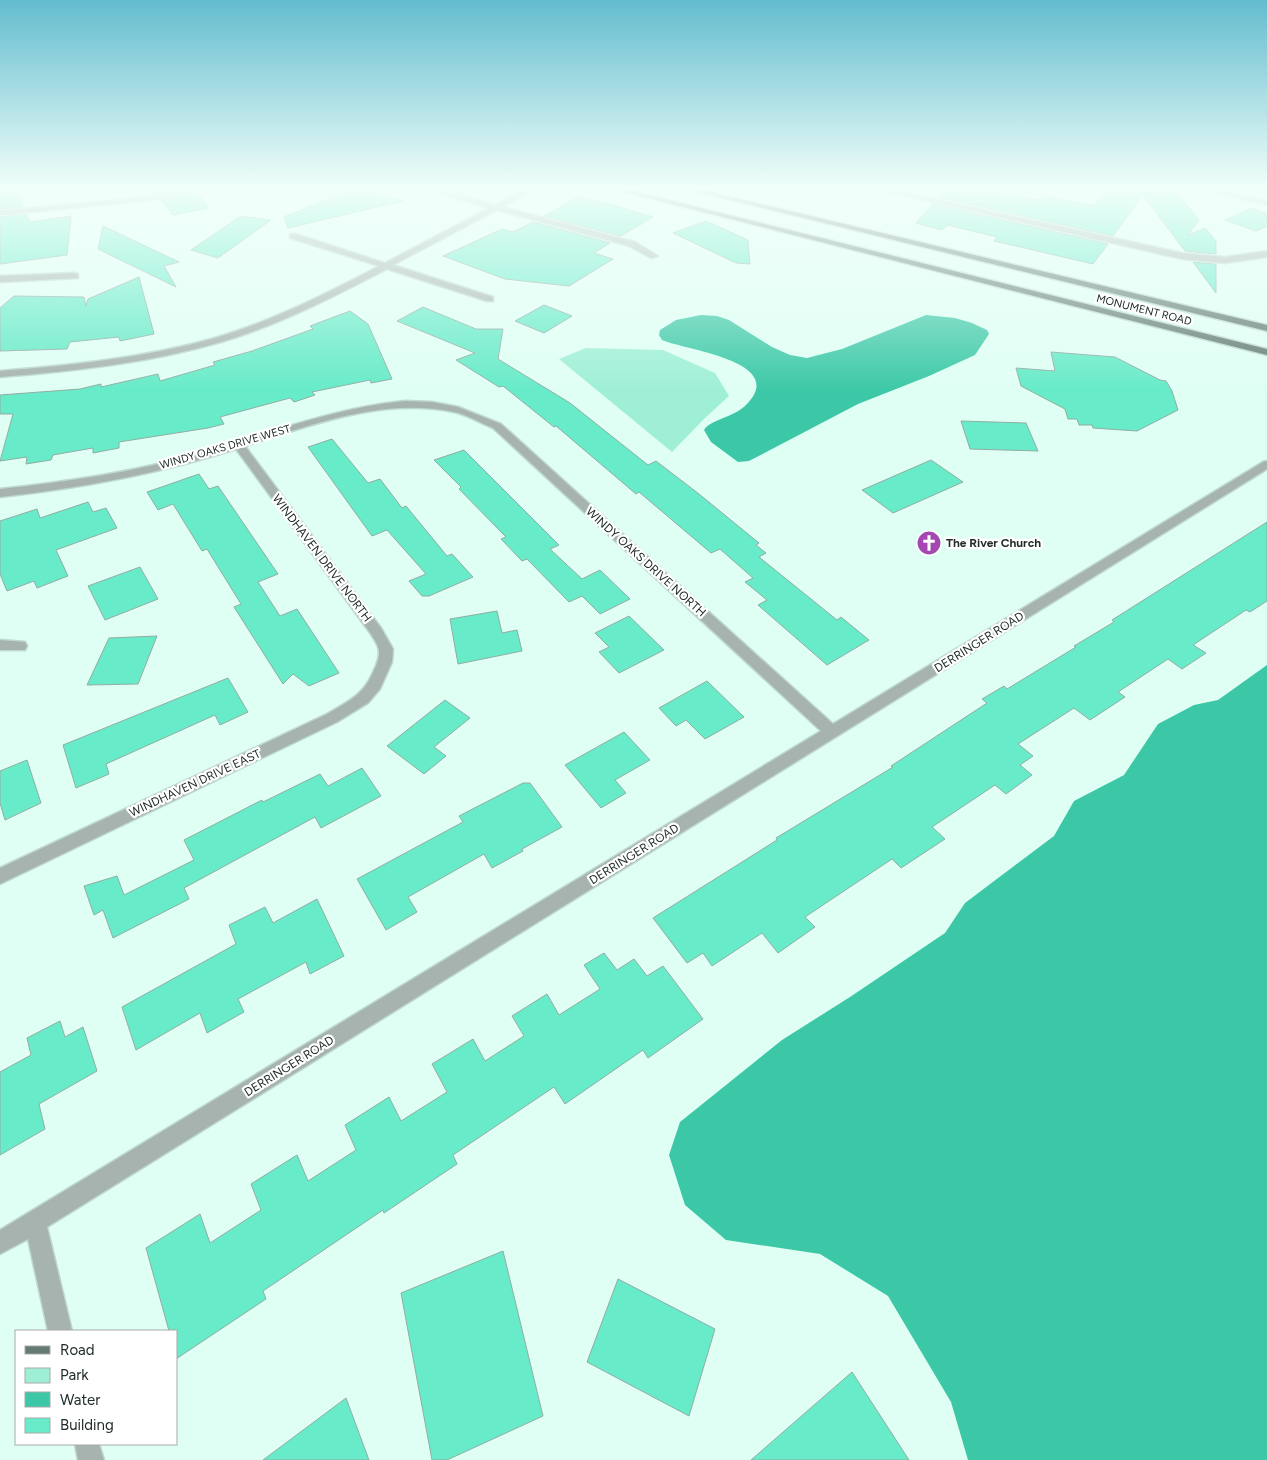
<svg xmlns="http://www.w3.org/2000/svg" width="1267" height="1460" viewBox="0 0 1267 1460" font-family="Figtree,sans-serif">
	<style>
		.green { fill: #9fefd7 }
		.water { fill: #3cc8a6 }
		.building { fill: #67ebc8; stroke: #91ada4 }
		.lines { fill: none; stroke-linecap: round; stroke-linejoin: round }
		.minor-casing { stroke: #bed9cf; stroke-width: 3 }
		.major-casing { stroke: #bed9cf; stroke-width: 3 }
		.minor { fill: #a7b3af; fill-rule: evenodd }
		.major { fill: #647b74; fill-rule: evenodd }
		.labels { text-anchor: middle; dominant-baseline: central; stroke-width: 4.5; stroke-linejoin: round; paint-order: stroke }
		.far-street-label { font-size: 11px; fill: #212d29; stroke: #fff }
		.poi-label { font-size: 12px; font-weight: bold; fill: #212d29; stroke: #fff; text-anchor: start }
		.street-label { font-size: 12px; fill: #212d29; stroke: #fff }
	</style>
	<rect width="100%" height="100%" fill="#e0fff4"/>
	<path class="green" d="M 586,348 L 663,350 L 715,373 L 729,396 L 705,418 L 672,452 L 559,359 Z"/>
	<path class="water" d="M 701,315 L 717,316 L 729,320 L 772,347 L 790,355 L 807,358 L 842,349 L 926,315 L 955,318 L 972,323 L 987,330 L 989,334 L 975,355 L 929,376 L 858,404 L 749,461 L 738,462 L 711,442 L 704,430 C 711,419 733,418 746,405 C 790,361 684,350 662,340 L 659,335 L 660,330 L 676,320 Z
		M 1267,665 L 1267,1460 L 968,1460 L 951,1402 L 888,1296 L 820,1254 L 726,1240 L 685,1205 L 669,1155 L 680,1122 L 782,1040 L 850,997 L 945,933 L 965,903 L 1054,836 L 1074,801 L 1124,775 L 1158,724 L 1194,705 L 1218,700 Z"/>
	<path class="building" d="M 0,187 L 15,187 L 23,207 L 0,209 Z
		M 150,187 L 192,187 L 156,194 Z
		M 358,187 L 403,201 L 288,228 L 284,217 Z
		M 948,187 L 967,187 L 1039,200 L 1044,195 L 1093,206 L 1110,187 L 1149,187 L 1171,192 L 1172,187 L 1199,220 L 1188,235 L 1205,228 L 1216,241 L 1216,254 L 1185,251 L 1143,195 L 1113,236 L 938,197 Z
		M 197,193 L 209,208 L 173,215 L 161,200 Z
		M 578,197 L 613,205 L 653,217 L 621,236 L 544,216 Z
		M 933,204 L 1108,244 L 1093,264 L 994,241 L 997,237 L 948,225 L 942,230 L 916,223 Z
		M 1252,208 L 1267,214 L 1267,226 L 1256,231 L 1225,220 Z
		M 26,214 L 30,222 L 71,216 L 67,255 L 0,264 L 0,217 Z
		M 241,216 L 271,220 L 218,258 L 191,250 Z
		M 706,221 L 748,240 L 750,264 L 736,263 L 673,233 Z
		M 533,222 L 610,243 L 594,253 L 613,259 L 569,286 L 505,279 L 443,256 L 502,229 L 513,232 Z
		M 103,226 L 179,262 L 164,266 L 176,287 L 98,249 Z
		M 1193,262 L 1216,264 L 1216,293 Z
		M 139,277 L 154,334 L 120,341 L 119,337 L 70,342 L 67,349 L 0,351 L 0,308 L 14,296 L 84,297 L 86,306 L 88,299 Z
		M 544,305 L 572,316 L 544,333 L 515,321 Z
		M 423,307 L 476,329 L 503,329 L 498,359 L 570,403 L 648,465 L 656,461 L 699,494 L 759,543 L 756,545 L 766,553 L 759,557 L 837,620 L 841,617 L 869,640 L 827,665 L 758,605 L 767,600 L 745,582 L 753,578 L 720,549 L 711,553 L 639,492 L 636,494 L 556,426 L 554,427 L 503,386 L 499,387 L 456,360 L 475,353 L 397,321 Z
		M 350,311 L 368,324 L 392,379 L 371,383 L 370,380 L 312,392 L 315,395 L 294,402 L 290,398 L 220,417 L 224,424 L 208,428 L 119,442 L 119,448 L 93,453 L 93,448 L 53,455 L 51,460 L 26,464 L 27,457 L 0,461 L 13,414 L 0,414 L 0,395 L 80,389 L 101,384 L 101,387 L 158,374 L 160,381 L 215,365 L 213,362 L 252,351 L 313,329 L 310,326 Z
		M 1051,352 L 1115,357 L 1160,380 L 1166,381 L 1172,391 L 1178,410 L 1137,431 L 1093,428 L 1092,425 L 1079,425 L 1077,419 L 1068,419 L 1065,409 L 1021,386 L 1016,368 L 1055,371 Z
		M 961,421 L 1026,423 L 1038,451 L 970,449 Z
		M 332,439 L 368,483 L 380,479 L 402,508 L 406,506 L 447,556 L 452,554 L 473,577 L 429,596 L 422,596 L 409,581 L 426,574 L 387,530 L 372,536 L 308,447 Z
		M 464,450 L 559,545 L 550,549 L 582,579 L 600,570 L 630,599 L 600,614 L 582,596 L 569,602 L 527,559 L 522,561 L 501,539 L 506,537 L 459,489 L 461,487 L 434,460 Z
		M 931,460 L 963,482 L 893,513 L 862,490 Z
		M 199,474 L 209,489 L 218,486 L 278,574 L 258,582 L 280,616 L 297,609 L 339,673 L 309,686 L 293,674 L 283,684 L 234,607 L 241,604 L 207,549 L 202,551 L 173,504 L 158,510 L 147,492 Z
		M 88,502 L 93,512 L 106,508 L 117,528 L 56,550 L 68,576 L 37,588 L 34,581 L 7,591 L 0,574 L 0,521 L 37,509 L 40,518 Z
		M 1267,522 L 1267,601 L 1250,612 L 1246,610 L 1193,645 L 1206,653 L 1182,669 L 1168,659 L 1118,692 L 1125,697 L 1090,720 L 1074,708 L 1018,744 L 1033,756 L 1020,765 L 1032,775 L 1006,794 L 995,785 L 932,827 L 945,839 L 901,868 L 892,859 L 805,917 L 815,927 L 778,953 L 762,933 L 712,966 L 703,953 L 687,963 L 653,918 L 777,840 L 776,838 L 893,767 L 891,766 L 987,703 L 982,699 L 1004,686 L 1007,689 L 1076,647 L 1074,646 L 1114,622 L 1112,620 Z
		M 140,567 L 158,599 L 105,620 L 88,586 Z
		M 497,611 L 502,633 L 517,630 L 522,651 L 458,664 L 450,619 Z
		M 629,616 L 664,650 L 619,673 L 599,652 L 609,647 L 595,633 Z
		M 157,636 L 138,684 L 87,685 L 109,638 Z
		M 228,678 L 248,712 L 220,725 L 215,715 L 106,764 L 109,774 L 76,788 L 63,745 Z
		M 707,681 L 744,717 L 705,739 L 686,720 L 676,726 L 659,708 Z
		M 445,700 L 470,718 L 434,747 L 446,756 L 424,774 L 387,746 Z
		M 624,732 L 650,760 L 615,780 L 626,793 L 601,808 L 565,765 Z
		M 27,760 L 41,803 L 5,820 L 0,803 L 0,771 Z
		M 362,768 L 381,796 L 321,828 L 315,817 L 184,888 L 189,899 L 113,938 L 103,910 L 94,915 L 84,886 L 117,876 L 124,895 L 194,860 L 184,840 L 262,800 L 263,802 L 320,774 L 328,786 Z
		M 523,783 L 530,783 L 562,827 L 522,849 L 523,851 L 492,868 L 484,854 L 408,897 L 417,912 L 386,930 L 357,879 L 463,822 L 459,816 Z
		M 317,899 L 344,956 L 310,974 L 306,962 L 238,999 L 244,1012 L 207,1033 L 200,1013 L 136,1050 L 122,1007 L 236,944 L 229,925 L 265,907 L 273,923 Z
		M 604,953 L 617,970 L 634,959 L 647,976 L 663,966 L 703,1019 L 648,1058 L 643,1050 L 565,1104 L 554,1087 L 453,1155 L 457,1164 L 384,1213 L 383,1210 L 263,1291 L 266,1299 L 176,1359 L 176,1331 L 169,1331 L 146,1248 L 200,1214 L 210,1243 L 261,1210 L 251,1184 L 297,1155 L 308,1181 L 356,1150 L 345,1125 L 389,1097 L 401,1121 L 447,1092 L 432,1064 L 473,1039 L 485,1061 L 524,1036 L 512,1016 L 547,994 L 559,1015 L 600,989 L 584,965 Z
		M 60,1021 L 65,1037 L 83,1027 L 97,1071 L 39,1104 L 45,1129 L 0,1155 L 0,1072 L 31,1055 L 27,1038 Z
		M 503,1251 L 543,1416 L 447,1460 L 432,1460 L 401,1293 Z
		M 618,1279 L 715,1329 L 689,1416 L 587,1362 Z
		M 852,1372 L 909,1460 L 751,1460 Z
		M 346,1398 L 369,1460 L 263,1460 Z"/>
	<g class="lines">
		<defs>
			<path id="minor" d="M 205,187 L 221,187 L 153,200 L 0,215 L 0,211 L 153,196 Z
				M 418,187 L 430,187 L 495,205 L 529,187 L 538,187 L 503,207 L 635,242 L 658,256 L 651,258 L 629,246 L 497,210 L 393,265 L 493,297 L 493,301 L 487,301 L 387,269 C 333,297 279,325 221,342 C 148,363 75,371 0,377 L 0,371 C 73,365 144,358 215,338 C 272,321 326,294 379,266 L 290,238 L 290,234 L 296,234 L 385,263 L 489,208 Z
				M 868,187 L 882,187 L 1182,253 L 1225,257 L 1267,251 L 1267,257 L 1225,263 L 1182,259 Z
				M 1193,187 L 1206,187 L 1267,201 L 1267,205 Z
				M 75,273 L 78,274 L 78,278 L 0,282 L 0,276 Z
				M 405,401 L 432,402 L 458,407 L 501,424 L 833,724 L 1263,462 L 1267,461 L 1267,469 L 47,1227 L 72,1331 L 48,1331 L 28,1239 L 0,1254 L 0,1230 L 821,731 L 493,428 C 480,423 468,415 454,412 C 383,397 311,425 245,446 L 381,628 L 393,649 L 392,662 L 380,689 L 368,703 L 337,722 L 0,884 L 0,868 L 327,714 C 349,701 364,695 374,670 C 377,664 381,655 378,647 C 377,643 373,638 371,634 L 236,449 C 159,474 80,488 0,497 L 0,489 C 67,482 133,472 198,454 C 267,434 333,408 405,401 Z
				M 0,640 L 25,642 L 27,646 L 25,650 L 0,650 Z
				M 75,1444 L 99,1444 L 104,1460 L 78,1460 Z"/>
			<path id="major" d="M 604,187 L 617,187 L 1267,349 L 1267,355 Z
				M 677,187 L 690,187 L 1267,325 L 1267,331 Z"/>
		</defs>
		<use href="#minor" class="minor-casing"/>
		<use href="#major" class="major-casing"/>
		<use href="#minor" class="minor"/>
		<use href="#major" class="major"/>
	</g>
	<linearGradient id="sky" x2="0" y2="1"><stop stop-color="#63bcce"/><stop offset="0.48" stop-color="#f1fffa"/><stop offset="1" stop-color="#f1fffa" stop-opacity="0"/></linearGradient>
	<rect width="1267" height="391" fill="url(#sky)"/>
	<defs>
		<symbol id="church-disc" viewBox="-11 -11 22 22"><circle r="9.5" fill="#a547b1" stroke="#fff"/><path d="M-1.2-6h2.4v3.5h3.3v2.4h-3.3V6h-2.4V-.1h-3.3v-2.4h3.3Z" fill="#fff"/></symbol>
	</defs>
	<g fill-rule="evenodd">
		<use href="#church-disc" x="915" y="529" width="28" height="28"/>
	</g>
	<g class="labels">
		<g class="far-street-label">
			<text transform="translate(1144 310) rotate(14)">MONUMENT ROAD</text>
			<text transform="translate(225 447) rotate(-16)">WINDY OAKS DRIVE WEST</text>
		</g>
		<g class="poi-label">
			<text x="946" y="543">The River Church</text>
		</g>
		<g class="street-label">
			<text transform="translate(322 558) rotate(53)">WINDHAVEN DRIVE NORTH</text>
			<text transform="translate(646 562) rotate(42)">WINDY OAKS DRIVE NORTH</text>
			<text transform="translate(979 642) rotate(-32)">DERRINGER ROAD</text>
			<text transform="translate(195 783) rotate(-25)">WINDHAVEN DRIVE EAST</text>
			<text transform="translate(634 854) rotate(-32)">DERRINGER ROAD</text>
			<text transform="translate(289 1066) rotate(-32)">DERRINGER ROAD</text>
		</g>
	</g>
	<rect x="15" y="1330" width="162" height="115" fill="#ffffff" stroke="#a6aba9"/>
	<rect x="25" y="1346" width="25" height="8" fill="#647b74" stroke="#a6aba9"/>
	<text x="60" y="1355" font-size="15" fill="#212d29">Road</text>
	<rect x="25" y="1368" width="25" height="15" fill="#9fefd7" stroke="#a6aba9"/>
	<text x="60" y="1380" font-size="15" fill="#212d29">Park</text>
	<rect x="25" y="1392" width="25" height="15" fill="#3cc8a6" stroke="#a6aba9"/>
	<text x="60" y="1405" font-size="15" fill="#212d29">Water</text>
	<rect x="25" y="1418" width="25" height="15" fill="#67ebc8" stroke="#a6aba9"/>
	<text x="60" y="1430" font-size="15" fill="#212d29">Building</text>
</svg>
